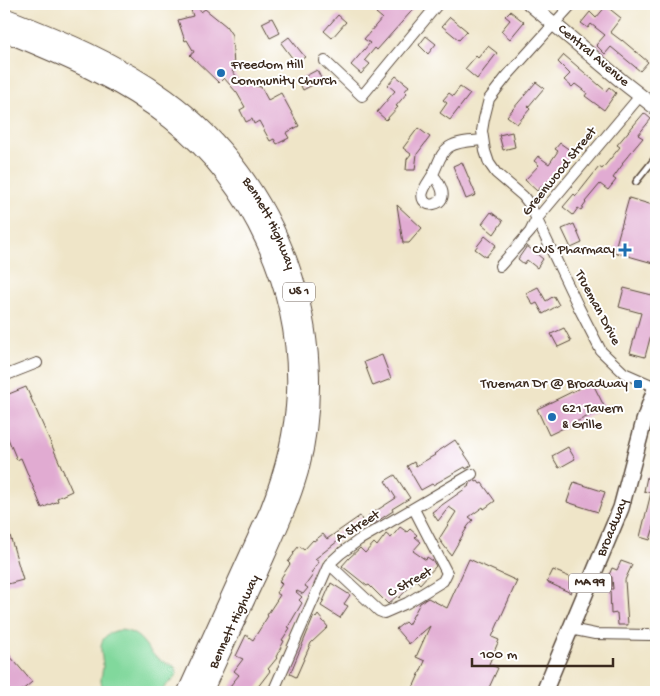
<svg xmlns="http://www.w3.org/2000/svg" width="660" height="696" viewBox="0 0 660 696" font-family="'Gochi Hand',sans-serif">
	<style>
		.green { fill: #81d89c; stroke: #5e815d }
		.building { fill: #e1abd2 }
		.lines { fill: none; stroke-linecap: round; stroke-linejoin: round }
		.lane-casing { stroke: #564638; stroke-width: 8 }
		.street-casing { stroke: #564638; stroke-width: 12 }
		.secondary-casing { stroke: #564638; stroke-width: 16 }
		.primary-casing { stroke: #564638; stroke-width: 18 }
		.highway-casing { stroke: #564638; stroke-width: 20 }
		.lane { stroke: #fff; stroke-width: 5 }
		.street { stroke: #fff; stroke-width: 10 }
		.secondary { stroke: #fff; stroke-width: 14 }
		.primary { stroke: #fff; stroke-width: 15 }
		.highway { stroke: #fff; stroke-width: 18 }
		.poi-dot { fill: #1f6fb2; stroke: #fff; stroke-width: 2 }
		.labels { text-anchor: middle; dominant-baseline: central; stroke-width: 4; stroke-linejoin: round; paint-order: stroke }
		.shield { fill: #fff; stroke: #766a62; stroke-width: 1 }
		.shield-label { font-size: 12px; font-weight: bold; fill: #3b2a1e }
		.street-label { font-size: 14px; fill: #3b2a1e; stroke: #fff }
		.poi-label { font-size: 14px; fill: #3b2a1e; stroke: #fff; text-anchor: start }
	</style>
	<rect width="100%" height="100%" fill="#fff"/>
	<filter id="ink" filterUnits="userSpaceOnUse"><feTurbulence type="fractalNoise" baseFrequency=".02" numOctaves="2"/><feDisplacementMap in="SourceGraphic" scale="10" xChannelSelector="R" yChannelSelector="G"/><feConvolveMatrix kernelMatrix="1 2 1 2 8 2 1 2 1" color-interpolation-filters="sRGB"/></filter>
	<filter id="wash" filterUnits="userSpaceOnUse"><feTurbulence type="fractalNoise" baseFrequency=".0096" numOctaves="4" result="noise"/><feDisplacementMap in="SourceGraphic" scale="20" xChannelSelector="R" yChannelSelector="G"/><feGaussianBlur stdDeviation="1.12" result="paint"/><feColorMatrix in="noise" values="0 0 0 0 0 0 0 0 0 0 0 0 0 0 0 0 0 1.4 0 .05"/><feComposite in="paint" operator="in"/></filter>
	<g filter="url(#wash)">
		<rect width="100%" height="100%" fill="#efe5c8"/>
		<path class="green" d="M 121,630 C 142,633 143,645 156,657 C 162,662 168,664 175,667 C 181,681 166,680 162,692 L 105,692 C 98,680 102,678 103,666 C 103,660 101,655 101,650 C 100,637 110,631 121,630 Z"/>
		<g id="blocks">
			<path class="building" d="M 197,4 L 201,12 L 205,9 L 226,26 L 232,35 L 234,66 L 235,68 L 232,71 L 242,83 L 261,87 L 268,100 L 281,93 L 299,126 L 286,133 L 289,138 L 277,144 L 274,139 L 270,141 L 259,121 L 254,124 L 252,119 L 246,122 L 240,110 L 245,107 L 237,93 L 224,78 L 219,83 L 190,55 L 194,52 L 187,40 L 185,41 L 178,20 L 193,16 L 190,7 Z
				M 385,4 L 389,4 L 392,7 L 395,4 L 418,4 L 377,50 L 375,48 L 365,60 L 370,64 L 361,74 L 351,65 L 370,43 L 364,39 L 382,18 L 376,13 Z
				M 606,6 L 621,18 L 610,32 L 622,41 L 622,40 L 648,62 L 640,71 L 611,47 L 605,54 L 596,45 L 605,35 L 591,24 L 588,28 L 581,23 L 590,12 L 596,18 Z
				M 510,11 L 524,22 L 510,39 L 501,31 L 510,20 L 505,16 Z
				M 338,15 L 346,22 L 332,38 L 324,31 Z
				M 450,17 L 467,31 L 459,40 L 442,26 Z
				M 272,18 L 280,33 L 270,38 L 262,23 Z
				M 426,36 L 436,44 L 428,54 L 419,45 Z
				M 289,37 L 305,57 L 296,63 L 281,43 Z
				M 488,46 L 497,53 L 477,79 L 465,69 L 476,56 L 478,58 Z
				M 564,55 L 606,91 L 609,87 L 616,93 L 604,110 L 585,96 L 587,93 L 575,84 L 572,87 L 564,80 L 570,74 L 558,62 Z
				M 317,70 L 322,80 L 303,90 L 298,80 Z
				M 396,76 L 409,86 L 405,91 L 407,93 L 396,106 L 398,107 L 386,120 L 377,112 L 395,91 L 388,85 Z
				M 536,82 L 544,88 L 528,107 L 530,109 L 517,124 L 507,116 Z
				M 460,87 L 470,94 L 450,120 L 440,113 L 447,103 L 443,100 L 449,93 L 453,96 Z
				M 644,113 L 651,119 L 638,135 L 643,138 L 622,163 L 623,164 L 613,178 L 616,180 L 608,190 L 600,184 L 585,202 L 586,203 L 581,210 L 578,208 L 573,215 L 563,207 L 574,194 L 576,196 L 599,167 L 602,169 L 620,147 L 617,145 Z
				M 418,128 L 430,137 L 417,154 L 415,170 L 406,170 L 407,159 L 411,154 L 403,148 Z
				M 512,132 L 515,147 L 503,150 L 499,135 Z
				M 560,143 L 574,153 L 569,160 L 568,159 L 550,183 L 547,181 L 537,191 L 525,180 L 539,165 L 534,161 L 538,156 L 549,164 L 558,151 L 555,149 Z
				M 462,162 L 476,195 L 466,199 L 453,166 Z
				M 629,198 L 656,206 L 656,250 L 653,263 L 614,252 Z
				M 397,205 L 422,228 L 409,243 L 403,243 Z
				M 491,212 L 503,221 L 494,234 L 482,224 Z
				M 574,224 L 582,243 L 571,248 L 562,229 Z
				M 485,236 L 496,245 L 486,257 L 475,249 Z
				M 527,246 L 543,259 L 537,268 L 527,260 L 524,264 L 518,259 Z
				M 538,287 L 546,301 L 554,296 L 559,305 L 543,314 L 537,303 L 533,305 L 526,293 Z
				M 624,288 L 656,296 L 656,316 L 645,357 L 630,353 L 641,313 L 619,307 Z
				M 564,328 L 571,341 L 558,347 L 551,334 Z
				M 382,355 L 391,379 L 373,386 L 364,362 Z
				M 592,382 L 605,408 L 549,435 L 537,409 Z
				M 26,387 L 72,491 L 57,498 L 58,501 L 42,508 L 21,458 L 17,460 L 4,429 L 4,396 Z
				M 455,440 L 472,465 L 466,469 L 465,467 L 433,485 L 432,484 L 421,490 L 407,466 L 414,462 L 416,466 L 435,455 L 434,454 Z
				M 568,447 L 575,459 L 559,468 L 552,456 Z
				M 395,475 L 410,498 L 392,509 L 393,511 L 373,524 L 368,516 L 396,498 L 385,481 Z
				M 647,477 L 656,479 L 656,520 L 650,540 L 640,537 L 651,493 L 644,491 Z
				M 475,480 L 476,482 L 478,481 L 480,484 L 482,483 L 495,501 L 484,509 L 483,507 L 469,517 L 473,520 L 468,526 L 451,555 L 439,539 L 456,512 L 449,507 L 438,521 L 432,512 L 469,486 L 468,485 Z
				M 574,482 L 605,492 L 598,512 L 567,502 Z
				M 360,516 L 364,524 L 338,541 L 315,559 L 319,562 L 311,573 L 313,575 L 305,586 L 308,588 L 303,594 L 297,591 L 296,592 L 302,597 L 299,600 L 302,603 L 288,627 L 290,628 L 282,640 L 284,641 L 276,657 L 277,658 L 268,669 L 270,671 L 254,692 L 238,692 L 230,686 L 239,675 L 234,671 L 243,659 L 236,656 L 246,635 L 253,640 L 268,616 L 267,615 L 280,595 L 276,593 L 282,584 L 279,581 L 290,564 L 288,562 L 294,554 L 293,553 L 299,546 L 304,550 L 313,540 L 314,541 L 323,534 L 327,539 Z
				M 4,522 L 6,522 L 23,580 L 4,585 Z
				M 400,527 L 407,532 L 410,529 L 417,535 L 415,537 L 421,542 L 413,551 L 426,560 L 427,557 L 433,561 L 436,566 L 420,584 L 416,580 L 399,598 L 397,596 L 388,604 L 369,585 L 367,586 L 342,566 L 349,558 L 360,548 L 365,553 L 374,543 L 377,546 L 386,534 L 391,538 Z
				M 469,559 L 517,581 L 492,637 L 499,640 L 489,664 L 498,668 L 487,692 L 418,692 L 412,690 L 425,661 L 416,657 L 430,626 L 409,644 L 396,629 L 405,622 L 408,625 L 420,603 L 428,598 L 447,608 Z
				M 621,561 L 632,565 L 625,580 L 628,625 L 618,625 L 617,613 L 611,614 L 610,589 L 613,589 L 612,577 L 609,575 L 612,568 L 617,570 Z
				M 553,570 L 577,580 L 571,593 L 547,582 Z
				M 331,583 L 350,595 L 344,604 L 348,606 L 340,618 L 321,606 Z
				M 318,615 L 328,627 L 311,643 L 296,677 L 290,674 L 314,616 L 316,618 Z
				M 4,649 L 32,682 L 20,692 L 11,692 L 4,684 Z"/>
		</g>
	</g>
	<g filter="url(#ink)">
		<use href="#blocks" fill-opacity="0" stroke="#564638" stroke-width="1"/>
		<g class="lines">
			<defs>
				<path id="lane" d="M 636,182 L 656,157"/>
				<path id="street" d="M 572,4 L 507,76 L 489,99 L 484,119 L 482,131 L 485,151 L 489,163 L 496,173 L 523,196 L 530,205 L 579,308 L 601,351 L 624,373 L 656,387
					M 325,61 L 362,96 L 438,4
					M 433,175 C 438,181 448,195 439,202 C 436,204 431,205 428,204 C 414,197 430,181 433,174 C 438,165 440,153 449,147 C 458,141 472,141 483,140
					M 500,266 L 530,232 L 536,220 L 640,96
					M 4,376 L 37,363
					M 329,564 L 379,611 L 384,613 L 407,603 L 443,581 L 447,573 L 414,509
					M 570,629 L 595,634 L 650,635
					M 273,692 L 329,564 L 340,554 L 359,540 L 472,474"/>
				<path id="secondary" d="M 530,4 L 624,83 L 656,108"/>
				<g id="primary">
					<path id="s1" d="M 544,692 L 621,508 L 644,421 L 656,386"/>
				</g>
				<g id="highway">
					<path id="s2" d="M 4,17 C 60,39 117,62 166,98 C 281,182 335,333 299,471 C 289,506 273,539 258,573 C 239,613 221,652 203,692"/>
					<path d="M 4,32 C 63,56 121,80 171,120 C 252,184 300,290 296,393 C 294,434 284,473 269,511 L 187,692"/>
				</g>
			</defs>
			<use href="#lane" class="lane-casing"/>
			<use href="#street" class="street-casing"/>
			<use href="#secondary" class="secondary-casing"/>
			<use href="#primary" class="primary-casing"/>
			<use href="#highway" class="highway-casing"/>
			<use href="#lane" class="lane"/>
			<use href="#street" class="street"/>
			<use href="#secondary" class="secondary"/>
			<use href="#primary" class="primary"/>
			<use href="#highway" class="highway"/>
		</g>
	</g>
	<g class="poi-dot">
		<circle cx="221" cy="73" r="5"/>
		<path d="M622.5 242.5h5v5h5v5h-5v5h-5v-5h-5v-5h5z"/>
		<rect x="633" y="379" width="10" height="10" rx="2.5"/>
		<circle cx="552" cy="417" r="5"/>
	</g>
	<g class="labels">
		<g class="shield">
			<rect x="283" y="282.5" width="32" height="19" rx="4"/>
			<rect x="569" y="573.5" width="42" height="19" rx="4"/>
		</g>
		<g class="shield-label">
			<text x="299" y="292">US 1</text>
			<text x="590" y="583">MA 99</text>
		</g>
		<g class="street-label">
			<text transform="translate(593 56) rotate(40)">Central Avenue</text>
			<text transform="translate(560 172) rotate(-51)">Greenwood Street</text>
			<text stroke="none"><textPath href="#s2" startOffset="346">Bennett Highway</textPath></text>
			<text transform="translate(597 308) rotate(62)">Trueman Drive</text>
			<text transform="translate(358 527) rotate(-32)">A Street</text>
			<text stroke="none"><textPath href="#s1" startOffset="178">Broadway</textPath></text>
			<text transform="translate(410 583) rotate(-29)">C Street</text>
			<text transform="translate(235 622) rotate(-65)">Bennett Highway</text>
		</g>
		<g class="poi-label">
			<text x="231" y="65">Freedom Hill<tspan x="231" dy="16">Community Church</tspan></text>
			<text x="615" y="250" text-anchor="end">CVS Pharmacy</text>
			<text x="628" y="384" text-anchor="end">Trueman Dr @ Broadway</text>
			<text x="562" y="409">621 Tavern<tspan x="562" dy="16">&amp; Grille</tspan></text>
		</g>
	</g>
	<rect width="660" height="696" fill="none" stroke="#fff" stroke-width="20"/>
	<path d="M472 658v8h141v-8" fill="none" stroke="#3b2a1e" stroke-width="2.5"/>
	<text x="480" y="658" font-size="15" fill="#3b2a1e" stroke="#ffffff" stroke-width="4" paint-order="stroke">100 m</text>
</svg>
